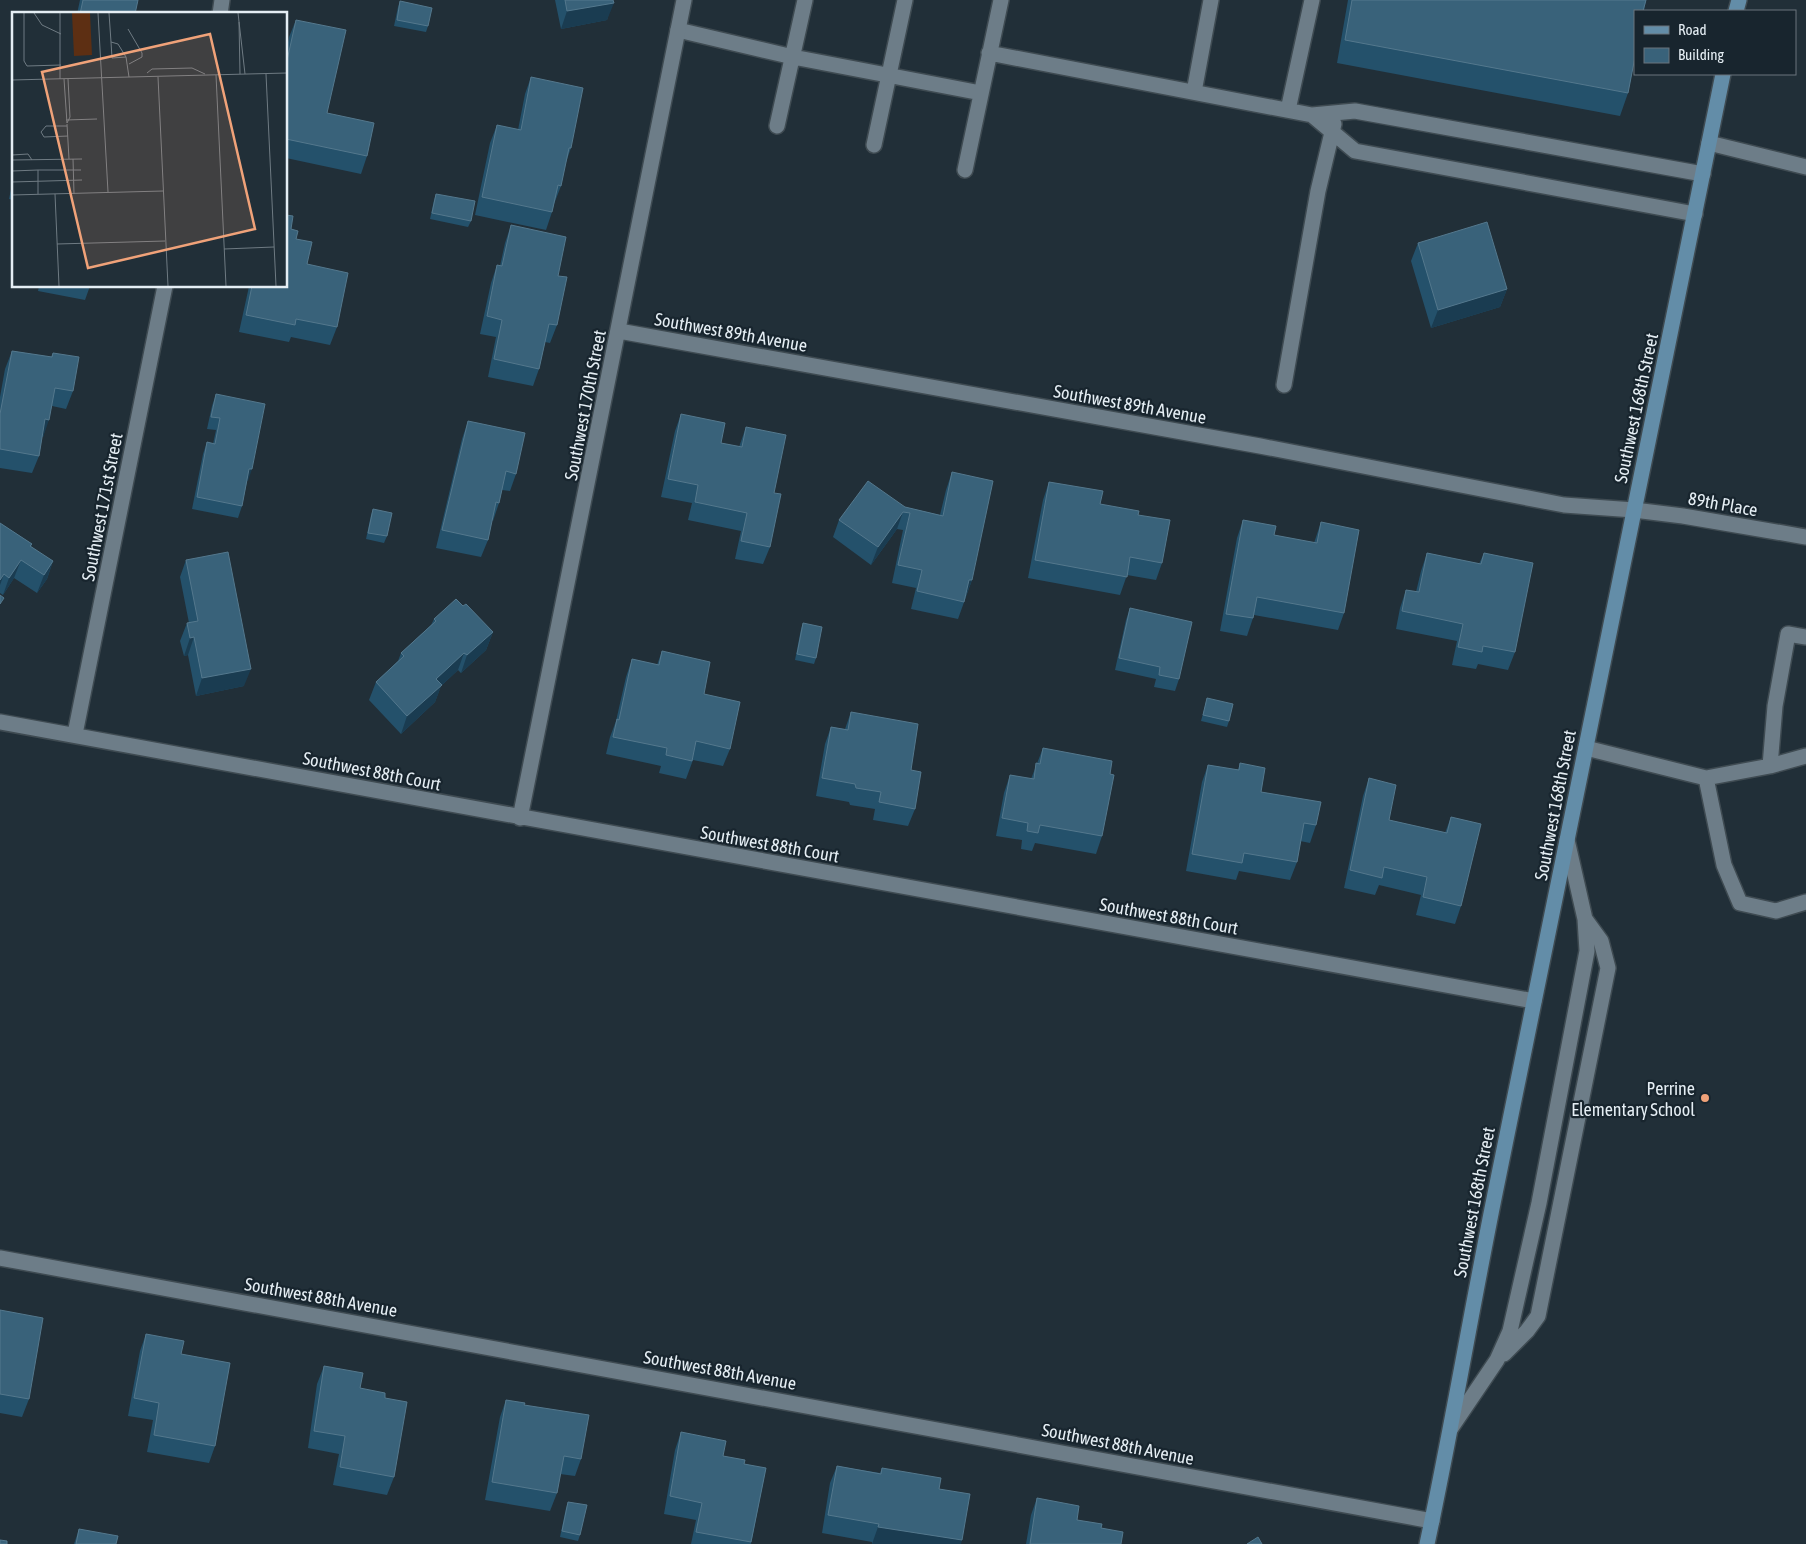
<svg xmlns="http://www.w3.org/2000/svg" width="1806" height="1544" viewBox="0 0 1806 1544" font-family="'Asap Condensed',sans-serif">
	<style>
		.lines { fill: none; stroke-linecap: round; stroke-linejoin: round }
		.lane-casing { stroke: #3f4b52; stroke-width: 18 }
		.street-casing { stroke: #3f4b52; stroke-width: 18 }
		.secondary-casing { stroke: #3f4b52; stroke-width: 18 }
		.lane { stroke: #6d7d88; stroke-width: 15 }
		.street { stroke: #6d7d88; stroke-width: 15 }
		.secondary { stroke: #638da8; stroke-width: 15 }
		.wall { fill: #24516b }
		.shaded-wall { fill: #1a3c51 }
		.building { fill: #39627a; stroke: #54788d }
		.poi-dot { fill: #f0a279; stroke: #18252e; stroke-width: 2 }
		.labels { text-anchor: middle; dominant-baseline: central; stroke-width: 4.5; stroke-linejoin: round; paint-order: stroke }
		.street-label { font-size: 18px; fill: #e5eef4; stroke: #18252e }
		.poi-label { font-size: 18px; fill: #e5eef4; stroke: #18252e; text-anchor: end }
		.inset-road { fill: none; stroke: #6f7b83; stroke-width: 1 }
		.view { fill: #f0a279; fill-opacity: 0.15; stroke: #f0a279; stroke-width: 2.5 }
		.inset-edge { fill: none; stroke: #e5eef4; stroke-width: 2.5 }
	</style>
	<rect width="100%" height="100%" fill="#212f38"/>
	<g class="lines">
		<defs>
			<path id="lane" d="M 678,30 L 793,57 L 981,93
				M 989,53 L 1312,115
				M 1194,92 L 1211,0
				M 1288,110 L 1312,0
				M 777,126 L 805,0
				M 1709,143 L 1806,167
				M 874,145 L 905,0
				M 965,170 L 1001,0
				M 1695,214 L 1355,151 L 1312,115 L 1355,111 L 1703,174
				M 1284,385 L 1318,191 L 1334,124
				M 1586,748 L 1706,778 L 1770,766 L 1806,756
				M 1770,766 L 1775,706 L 1788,634 L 1806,637
				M 1706,778 L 1724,865 L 1740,903 L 1776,911 L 1806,902
				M 1504,1354 L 1527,1331 L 1538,1316 L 1608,968 L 1601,941 L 1585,919
				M 1451,1428 L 1497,1360 L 1510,1331 L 1539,1203 L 1587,951 L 1585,919 L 1567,840"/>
			<path id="street" d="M 220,14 L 222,0
				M 619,331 L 1260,446 L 1564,505 L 1634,510 L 1683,516 L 1806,537
				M 0,722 L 1534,1001
				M 75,734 L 165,286
				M 520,818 L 684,0
				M 0,1258 L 1432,1521"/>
			<path id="secondary" d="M 1736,11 L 1739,0
				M 1427,1544 C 1453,1423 1473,1300 1498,1179 L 1723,74"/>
		</defs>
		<use href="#lane" class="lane-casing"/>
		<use href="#street" class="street-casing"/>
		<use href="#secondary" class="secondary-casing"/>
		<use href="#lane" class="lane"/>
		<use href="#street" class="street"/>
		<use href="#secondary" class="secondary"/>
	</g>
	<path class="wall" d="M 80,0 L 138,0 L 135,14 L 77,14 Z
		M 555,0 L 613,0 L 607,20 L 561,29 Z
		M 1348,0 L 1646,0 L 1628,93 L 1620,116 L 1337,63 Z
		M 400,1 L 428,26 L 426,32 L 394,26 L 398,7 Z
		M 296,20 L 327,113 L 367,156 L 361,174 L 286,158 L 286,52 L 289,37 Z
		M 531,77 L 571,148 L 565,165 L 561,186 L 554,204 L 552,212 L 546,230 L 475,215 L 490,143 L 497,125 L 518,130 L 525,94 Z
		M 14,175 L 14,200 L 9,199 Z
		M 436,194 L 471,221 L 468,227 L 430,219 L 434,200 Z
		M 511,225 L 558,276 L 557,325 L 550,343 L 545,342 L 539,369 L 533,386 L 488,377 L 496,337 L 480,334 L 491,283 L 497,265 L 500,266 L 505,243 Z
		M 291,229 L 296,239 L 337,327 L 330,345 L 291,337 L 289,342 L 239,332 L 248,291 L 249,286 L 286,286 Z
		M 1418,243 L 1507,289 L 1500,307 L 1431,328 L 1411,261 Z
		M 39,286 L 90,286 L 85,300 L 38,291 Z
		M 12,351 L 51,357 L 53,353 L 73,391 L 66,409 L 52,406 L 43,437 L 42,437 L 39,456 L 32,473 L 0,468 L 0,397 L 5,369 Z
		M 216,394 L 248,481 L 247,481 L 242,506 L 238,518 L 192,509 L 203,454 L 207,442 L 213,444 L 216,430 L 207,429 L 212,406 Z
		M 681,414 L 721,443 L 739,447 L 746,427 L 774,493 L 770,547 L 763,564 L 735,559 L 741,531 L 688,520 L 692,503 L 661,497 L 675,431 Z
		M 468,421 L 516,474 L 510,491 L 502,490 L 499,503 L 493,521 L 492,520 L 488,540 L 481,557 L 436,548 L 462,439 Z
		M 952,472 L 972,580 L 958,619 L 911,609 L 916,588 L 892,583 L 903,530 L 897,529 L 871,565 L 833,537 L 839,520 L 905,507 L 940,515 L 946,490 Z
		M 1049,482 L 1100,504 L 1138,515 L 1162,563 L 1156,580 L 1127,575 L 1120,595 L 1028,578 L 1043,500 Z
		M 373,509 L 387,536 L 384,543 L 366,539 L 371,515 Z
		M 1243,520 L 1274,535 L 1314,543 L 1321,522 L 1344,613 L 1338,630 L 1254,615 L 1247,636 L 1220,631 L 1237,538 Z
		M 0,523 L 32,544 L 31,547 L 53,561 L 47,579 L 37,593 L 14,578 L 3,595 L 0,593 Z
		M 1427,553 L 1479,564 L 1484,553 L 1515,652 L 1508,670 L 1478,664 L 1476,669 L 1452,665 L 1457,641 L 1396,629 L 1400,608 L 1406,590 L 1416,592 L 1421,571 Z
		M 186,560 L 244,686 L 196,696 L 188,655 L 184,656 L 180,641 L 187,623 L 189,623 L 180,577 Z
		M 463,606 L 493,632 L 486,650 L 461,673 L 458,670 L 441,686 L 435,702 L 401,734 L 369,700 L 376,682 L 398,661 L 401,653 L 431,625 L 434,619 Z
		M 1130,608 L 1179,679 L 1175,691 L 1154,687 L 1156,679 L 1115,670 L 1126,620 Z
		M 803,623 L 816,658 L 814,664 L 795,660 L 801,629 Z
		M 662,651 L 704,694 L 730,749 L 723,766 L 693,760 L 686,779 L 659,773 L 661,766 L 606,754 L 610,737 L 616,721 L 626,677 L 632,659 L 657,665 Z
		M 1207,698 L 1229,721 L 1227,727 L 1201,721 Z
		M 851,712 L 911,770 L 915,809 L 908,826 L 873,820 L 875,809 L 850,805 L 849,802 L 816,796 L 825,744 L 831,727 L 845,729 Z
		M 1043,748 L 1110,774 L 1102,836 L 1096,854 L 1035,843 L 1032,851 L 1021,849 L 1022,840 L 996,836 L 1004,793 L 1010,775 L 1031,779 Z
		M 1240,763 L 1261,792 L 1316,825 L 1310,843 L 1300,841 L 1297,862 L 1290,880 L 1239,871 L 1236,880 L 1186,871 L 1202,782 L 1208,765 L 1238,770 Z
		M 1369,778 L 1389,820 L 1445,833 L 1451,817 L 1461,906 L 1455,924 L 1416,915 L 1421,895 L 1379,885 L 1375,895 L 1344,888 L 1363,796 Z
		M 0,1310 L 29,1399 L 22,1417 L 0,1413 Z
		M 146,1334 L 181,1354 L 215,1446 L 209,1463 L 147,1452 L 153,1420 L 128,1416 L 140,1351 Z
		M 324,1366 L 360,1388 L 385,1398 L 394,1477 L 387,1495 L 333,1485 L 339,1454 L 308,1448 L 317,1384 Z
		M 506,1400 L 524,1405 L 581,1459 L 575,1476 L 560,1474 L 557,1493 L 550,1511 L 485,1500 L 500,1417 Z
		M 681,1432 L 723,1456 L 744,1464 L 766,1468 L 751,1544 L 691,1544 L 696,1520 L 664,1514 L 675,1450 Z
		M 837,1466 L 880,1473 L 882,1468 L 939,1489 L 961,1544 L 872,1544 L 872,1542 L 822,1533 L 830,1483 Z
		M 1037,1498 L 1077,1520 L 1101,1528 L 1121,1544 L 1026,1544 L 1031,1515 Z
		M 568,1502 L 580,1535 L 578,1541 L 560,1537 L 566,1508 Z
		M 79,1529 L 116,1544 L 74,1544 Z"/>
	<path class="shaded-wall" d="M 614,3 L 607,20 L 561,29 L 567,11 Z
		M 1507,289 L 1500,307 L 1431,328 L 1438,310 Z
		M 45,419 L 49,420 L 43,437 L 39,437 Z
		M 249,469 L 252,469 L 248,481 L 244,481 Z
		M 903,512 L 897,529 L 871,565 L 878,547 Z
		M 21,560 L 14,578 L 3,595 L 9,578 Z
		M 53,561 L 47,579 L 37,593 L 44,575 Z
		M 4,574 L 0,585 L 0,580 Z
		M 969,580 L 972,580 L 965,598 L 963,598 Z
		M 493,632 L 486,650 L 461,673 L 467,655 Z
		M 194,637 L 188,655 L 184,656 L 190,638 Z
		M 464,653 L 458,670 L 441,686 L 435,702 L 401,734 L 407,716 L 436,679 Z
		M 251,669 L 244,686 L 196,696 L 202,678 Z
		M 878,1527 L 962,1540 L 961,1544 L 872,1544 Z"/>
	<path class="building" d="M 83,0 L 138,0 L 135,14 L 80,14 Z
		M 565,0 L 613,0 L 614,3 L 567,11 Z
		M 1352,0 L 1646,0 L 1643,11 L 1635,11 L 1635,57 L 1628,93 L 1345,40 Z
		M 400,1 L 432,8 L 428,26 L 397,20 Z
		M 296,20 L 346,30 L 327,113 L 374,123 L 367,156 L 286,139 L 286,65 Z
		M 531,77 L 583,88 L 571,148 L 569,148 L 561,186 L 558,185 L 552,212 L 482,197 L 497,125 L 521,130 Z
		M 436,194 L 475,201 L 471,221 L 432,213 Z
		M 286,215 L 293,216 L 291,229 L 298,231 L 296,239 L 312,242 L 307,264 L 348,273 L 337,327 L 296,319 L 295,325 L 246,315 L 252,286 L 286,286 Z
		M 1487,222 L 1507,289 L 1438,310 L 1418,243 Z
		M 511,225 L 566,237 L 558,276 L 567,277 L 557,325 L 549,324 L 539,369 L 494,359 L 502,320 L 487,316 L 497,265 L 502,266 Z
		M 12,351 L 52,357 L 53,353 L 79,357 L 73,391 L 55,388 L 49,420 L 45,419 L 39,456 L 0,449 L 0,414 Z
		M 216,394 L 265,404 L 252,469 L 249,469 L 242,506 L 197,497 L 207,442 L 215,444 L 220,418 L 211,417 Z
		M 681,414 L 725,423 L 721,443 L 742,447 L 746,427 L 786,435 L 774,493 L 781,494 L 770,547 L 741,541 L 747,513 L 695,502 L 698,485 L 668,479 Z
		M 468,421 L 525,433 L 516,474 L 506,471 L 499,503 L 496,502 L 488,540 L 442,530 Z
		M 952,472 L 993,481 L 972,580 L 969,580 L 964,602 L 917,591 L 922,570 L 898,565 L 910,513 L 903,512 L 878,547 L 839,520 L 868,481 L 905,507 L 943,516 Z
		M 1049,482 L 1103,491 L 1100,504 L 1139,511 L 1138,515 L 1170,520 L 1162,563 L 1130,557 L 1127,577 L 1035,560 Z
		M 373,509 L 392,513 L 387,536 L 368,533 Z
		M 1243,520 L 1276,526 L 1274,535 L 1317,543 L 1321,522 L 1359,530 L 1344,613 L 1257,597 L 1253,618 L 1226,614 Z
		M 0,523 L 32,544 L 30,546 L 53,561 L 44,575 L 21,560 L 9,578 L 4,574 L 0,580 Z
		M 228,552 L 251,669 L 202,678 L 194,637 L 190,638 L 187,623 L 198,621 L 186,560 Z
		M 1427,553 L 1481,564 L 1484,553 L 1533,563 L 1515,652 L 1483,646 L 1482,652 L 1458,647 L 1463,624 L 1402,611 L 1406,590 L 1419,592 Z
		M 0,595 L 4,598 L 0,604 Z
		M 456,599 L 463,606 L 466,604 L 493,632 L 467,655 L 464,653 L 436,679 L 442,685 L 407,716 L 376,682 L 404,656 L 401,653 L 436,621 L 434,619 Z
		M 1130,608 L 1192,622 L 1179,679 L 1159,675 L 1160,667 L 1119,658 Z
		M 803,623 L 822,627 L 816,658 L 797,654 Z
		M 662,651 L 710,662 L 704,694 L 740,702 L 730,749 L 696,741 L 692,761 L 666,755 L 667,748 L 613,737 L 617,719 L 619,720 L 632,659 L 659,665 Z
		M 1207,698 L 1233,704 L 1229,721 L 1203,715 Z
		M 851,712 L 918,724 L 911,770 L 921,772 L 915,809 L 879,802 L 881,792 L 856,788 L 855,784 L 822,778 L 831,727 L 848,730 Z
		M 1043,748 L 1112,761 L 1110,774 L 1114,775 L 1102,836 L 1040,825 L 1038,833 L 1027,831 L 1028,823 L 1002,818 L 1010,775 L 1034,779 L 1036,763 L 1040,764 Z
		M 1240,763 L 1265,768 L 1261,792 L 1321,802 L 1316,825 L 1304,823 L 1297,862 L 1244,853 L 1242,863 L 1192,854 L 1208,765 L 1239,770 Z
		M 1369,778 L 1396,785 L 1389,820 L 1447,833 L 1451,817 L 1481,824 L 1461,906 L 1423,897 L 1427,877 L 1384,867 L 1382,878 L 1350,870 Z
		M 0,1310 L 43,1318 L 29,1399 L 0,1394 Z
		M 146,1334 L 184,1341 L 181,1354 L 230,1363 L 215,1446 L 154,1435 L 159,1403 L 134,1398 Z
		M 324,1366 L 363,1373 L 360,1388 L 385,1393 L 385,1398 L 407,1402 L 394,1477 L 340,1467 L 345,1436 L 314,1431 Z
		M 506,1400 L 525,1403 L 524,1405 L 589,1415 L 581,1459 L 564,1456 L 557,1493 L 492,1482 Z
		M 681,1432 L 726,1441 L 723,1456 L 745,1460 L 744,1464 L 766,1468 L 751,1542 L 696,1532 L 702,1503 L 670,1496 Z
		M 837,1466 L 881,1474 L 882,1468 L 941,1478 L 939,1489 L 970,1494 L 962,1540 L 878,1527 L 879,1524 L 828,1515 Z
		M 1037,1498 L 1079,1506 L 1077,1520 L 1102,1524 L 1101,1528 L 1123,1532 L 1121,1544 L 1030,1544 Z
		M 568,1502 L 587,1505 L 580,1535 L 562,1531 Z
		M 79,1529 L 118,1536 L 116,1544 L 76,1544 Z
		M 1258,1537 L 1262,1544 L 1247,1544 Z
		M 0,1540 L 7,1541 L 7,1544 L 0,1544 Z"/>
	<circle class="poi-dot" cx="1705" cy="1098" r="5"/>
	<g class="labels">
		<g class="street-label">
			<text transform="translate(731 332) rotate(10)">Southwest 89th Avenue</text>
			<text transform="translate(1130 404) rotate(10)">Southwest 89th Avenue</text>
			<text transform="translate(585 405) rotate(-79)">Southwest 170th Street</text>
			<text transform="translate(1636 408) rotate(-78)">Southwest 168th Street</text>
			<text transform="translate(1723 504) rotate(10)">89th Place</text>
			<text transform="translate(102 507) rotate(-79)">Southwest 171st Street</text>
			<text transform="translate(372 771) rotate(11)">Southwest 88th Court</text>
			<text transform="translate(1555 805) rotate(-79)">Southwest 168th Street</text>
			<text transform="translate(770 844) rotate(10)">Southwest 88th Court</text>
			<text transform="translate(1169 916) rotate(10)">Southwest 88th Court</text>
			<text transform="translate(1474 1202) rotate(-79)">Southwest 168th Street</text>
			<text transform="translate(321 1297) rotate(10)">Southwest 88th Avenue</text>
			<text transform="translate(720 1370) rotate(10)">Southwest 88th Avenue</text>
			<text transform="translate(1118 1444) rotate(11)">Southwest 88th Avenue</text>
		</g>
		<g class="poi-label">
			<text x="1695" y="1088">Perrine<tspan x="1695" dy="21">Elementary School</tspan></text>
		</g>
	</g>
	<g transform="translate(12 12)">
		<rect width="275" height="275" fill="#212f38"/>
		<path d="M 60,1 L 78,1 L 80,43 L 62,44 Z" fill="#5d2f13"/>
		<path class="inset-road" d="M 12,1 L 12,49 L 15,54 L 49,53M 22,1 L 30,13 L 49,22M 48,1 L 48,67M 86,1 L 96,180M 97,1 L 99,30 L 106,32 L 114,45 L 117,65M 226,1 L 233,62M 227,10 L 228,62M 116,17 L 130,41 L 130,45 L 117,52M 99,30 L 100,46 L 114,45M 135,61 L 140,57 L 180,56 L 193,62M 254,62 L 264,274M 204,63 L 214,274M 146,65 L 156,274M 52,67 L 55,111 L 58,105 L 56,67M 0,68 L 275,61M 54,108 L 85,107M 55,112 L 57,147M 55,114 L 34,114 L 29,120 L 32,125 L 56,124M 0,143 L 16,142 L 20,148M 61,147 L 62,182M 0,148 L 70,147M 26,158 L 69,158M 0,159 L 26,158 L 26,182M 0,170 L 70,168M 43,182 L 47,274M 0,183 L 151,179M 45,232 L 153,229M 212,237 L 262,235"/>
		<path class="view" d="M 198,22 L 243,217 L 76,256 L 30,60 Z"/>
		<rect width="275" height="275" class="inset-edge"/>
	</g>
	<rect x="1634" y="10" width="162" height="65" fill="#18252e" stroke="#6a757d"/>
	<rect x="1644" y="26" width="25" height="8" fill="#638da8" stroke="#6a757d"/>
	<text x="1678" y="35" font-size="15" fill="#e5eef4">Road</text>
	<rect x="1644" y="48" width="25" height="15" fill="#39627a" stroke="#6a757d"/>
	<text x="1678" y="60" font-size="15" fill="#e5eef4">Building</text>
</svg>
